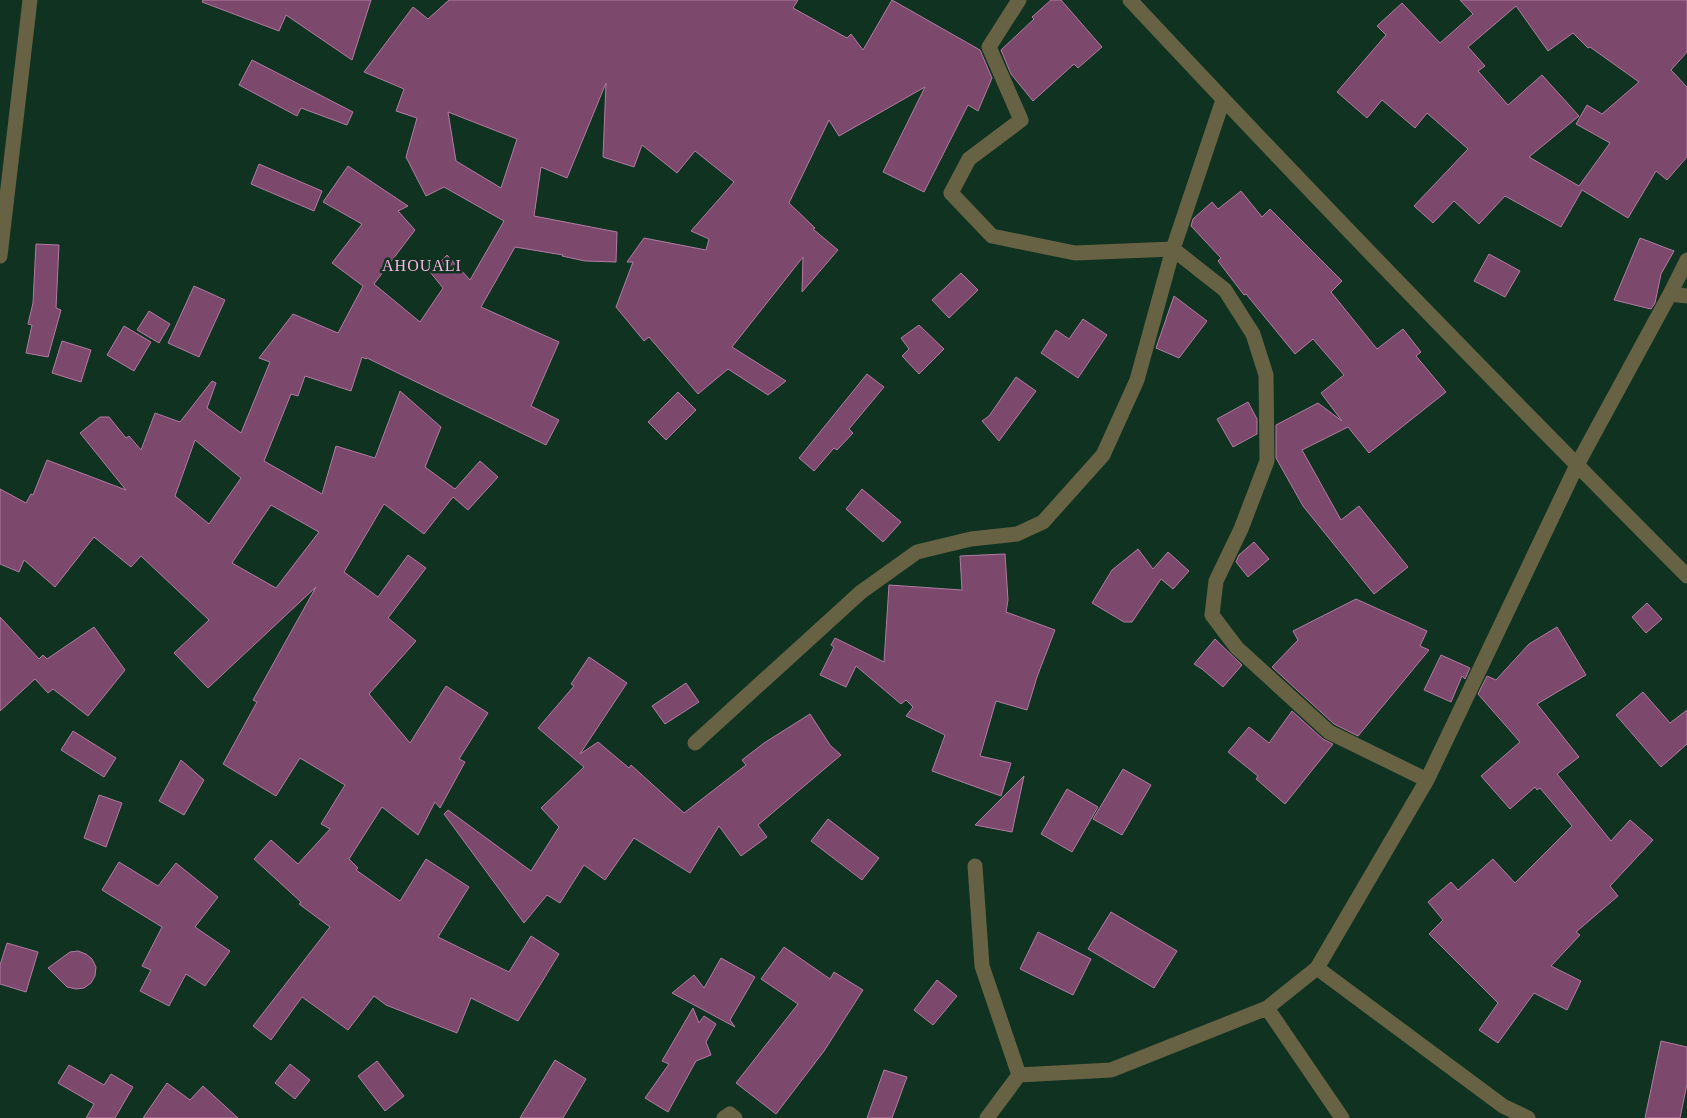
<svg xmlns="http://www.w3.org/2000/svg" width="1687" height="1118" viewBox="0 0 1687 1118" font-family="'Times New Roman',serif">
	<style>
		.building { fill: #7c496d; stroke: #b37ba2; fill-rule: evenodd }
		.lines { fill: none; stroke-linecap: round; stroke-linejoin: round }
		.minor { stroke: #676244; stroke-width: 15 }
		.labels { text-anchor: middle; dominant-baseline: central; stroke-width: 5; stroke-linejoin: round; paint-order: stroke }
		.quarter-label { font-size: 16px; letter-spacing: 1px; fill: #fbb6e5; stroke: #0f3221 }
	</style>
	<rect width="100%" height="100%" fill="#0f3221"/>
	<path class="building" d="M 203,0 L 371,0 L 352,60 L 286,15 L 279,31 L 202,2 Z
		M 449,0 L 798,0 L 793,8 L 847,38 L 851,34 L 863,50 L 892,0 L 980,50 L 992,78 L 978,111 L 968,105 L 924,192 L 883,172 L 925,87 L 839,136 L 829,120 L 789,203 L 815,228 L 813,229 L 838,250 L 802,292 L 803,257 L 732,347 L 786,381 L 768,395 L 728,369 L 698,394 L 649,337 L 644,341 L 616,307 L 633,262 L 627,262 L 644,238 L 706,250 L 709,239 L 691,231 L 734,182 L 695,151 L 677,173 L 642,145 L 634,167 L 603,157 L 606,83 L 567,178 L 541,167 L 534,216 L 617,232 L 616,262 L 585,261 L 562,256 L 563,255 L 515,247 L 481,307 L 559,342 L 531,406 L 559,420 L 546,445 L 367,358 L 366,359 L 362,357 L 351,391 L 305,376 L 298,396 L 291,394 L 264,461 L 322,494 L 336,446 L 375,458 L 400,391 L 441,427 L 425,467 L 455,489 L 480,461 L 498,477 L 468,510 L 453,497 L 424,534 L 384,504 L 344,572 L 378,597 L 408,555 L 426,568 L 388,618 L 416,641 L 369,694 L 410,743 L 446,686 L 488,713 L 459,759 L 465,762 L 440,808 L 435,802 L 418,835 L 382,807 L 349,859 L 358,868 L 356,870 L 400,901 L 426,859 L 469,887 L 438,937 L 509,972 L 531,936 L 559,954 L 518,1021 L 471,998 L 457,1033 L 386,1005 L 374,996 L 348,1030 L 302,997 L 271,1040 L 253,1026 L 330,927 L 299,904 L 301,902 L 254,859 L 271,840 L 298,864 L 330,829 L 321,824 L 345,785 L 300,758 L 276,796 L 223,764 L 257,702 L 253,700 L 316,587 L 208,688 L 174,653 L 209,620 L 141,556 L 131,567 L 94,537 L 55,587 L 24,560 L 19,572 L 0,564 L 0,489 L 26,503 L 31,494 L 33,495 L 47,460 L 126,490 L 80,433 L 100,417 L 109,417 L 126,438 L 129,436 L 141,450 L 155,413 L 180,422 L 212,381 L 216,383 L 207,408 L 241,433 L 270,362 L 259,358 L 293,314 L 338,333 L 363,286 L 332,263 L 362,224 L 323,202 L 348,166 L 408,206 L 398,211 L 415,230 L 374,284 L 420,322 L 443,288 L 430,272 L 447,255 L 470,280 L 504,221 L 444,187 L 426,196 L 406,157 L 417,118 L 396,111 L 404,89 L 364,72 L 413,7 L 428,19 ZM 448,112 L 517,139 L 501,188 L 456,161 ZM 195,440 L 241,478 L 209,524 L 175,496 ZM 271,505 L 319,532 L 276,588 L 232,563 Z
		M 1051,0 L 1061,0 L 1102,47 L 1078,68 L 1074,64 L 1033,101 L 1011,74 L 1001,50 L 1034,19 L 1032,17 Z
		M 1460,0 L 1687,0 L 1687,52 L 1671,70 L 1687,87 L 1687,157 L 1667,180 L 1656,171 L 1628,218 L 1582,190 L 1561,227 L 1505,196 L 1479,224 L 1454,201 L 1433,223 L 1414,206 L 1468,149 L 1427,113 L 1415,128 L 1382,100 L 1367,118 L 1337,92 L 1386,35 L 1377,26 L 1402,3 L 1440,43 L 1473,14 ZM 1516,6 L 1548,51 L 1573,33 L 1588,48 L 1590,47 L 1639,82 L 1602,114 L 1587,105 L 1576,124 L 1610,143 L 1579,186 L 1529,157 L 1579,116 L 1542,75 L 1508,105 L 1478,71 L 1485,66 L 1468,47 Z
		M 252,60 L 353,112 L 347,125 L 301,108 L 297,116 L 239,85 Z
		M 259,164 L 322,191 L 314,211 L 251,184 Z
		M 1241,191 L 1262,217 L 1270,209 L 1342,281 L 1331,292 L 1377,349 L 1403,329 L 1421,352 L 1416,356 L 1446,392 L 1369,453 L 1348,427 L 1302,450 L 1341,520 L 1359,506 L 1408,567 L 1374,594 L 1303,506 L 1276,458 L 1276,425 L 1318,403 L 1342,421 L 1321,393 L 1344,375 L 1313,339 L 1295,354 L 1246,294 L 1244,295 L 1218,261 L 1221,258 L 1191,226 L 1193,219 L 1212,202 L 1218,209 Z
		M 1640,238 L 1674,251 L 1661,274 L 1655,303 L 1651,309 L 1614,300 Z
		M 36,244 L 59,245 L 56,308 L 61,310 L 48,357 L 26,353 L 32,325 L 28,324 L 33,303 Z
		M 1489,254 L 1520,271 L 1505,297 L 1474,281 Z
		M 961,273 L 978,290 L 949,318 L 932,300 Z
		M 194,286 L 225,300 L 199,357 L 168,343 Z
		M 1174,296 L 1207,321 L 1179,358 L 1156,348 Z
		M 149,311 L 170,324 L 159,343 L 137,330 Z
		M 1083,319 L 1107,335 L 1078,378 L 1041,353 L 1056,330 L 1069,339 Z
		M 919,325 L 944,349 L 919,374 L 902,356 L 909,349 L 901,338 Z
		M 124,326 L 151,342 L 134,371 L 107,355 Z
		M 62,341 L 91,350 L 81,382 L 52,373 Z
		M 867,374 L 884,387 L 849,429 L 853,433 L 837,450 L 834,448 L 814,471 L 799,458 Z
		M 1016,377 L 1036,391 L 999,441 L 982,421 L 989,416 Z
		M 678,392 L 696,410 L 666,440 L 648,422 Z
		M 1248,402 L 1257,419 L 1257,434 L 1233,447 L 1217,419 Z
		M 862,489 L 901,522 L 883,542 L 846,509 Z
		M 1254,542 L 1269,559 L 1248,577 L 1236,562 L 1239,555 Z
		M 1138,549 L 1153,569 L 1168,552 L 1189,571 L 1173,589 L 1161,579 L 1132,622 L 1124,622 L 1092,603 L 1112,570 Z
		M 1005,554 L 1008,600 L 1006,612 L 1055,630 L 1037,677 L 1027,710 L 996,701 L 980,756 L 1011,763 L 1001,796 L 932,771 L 945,735 L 906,716 L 913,707 L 906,700 L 901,704 L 856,666 L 846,687 L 820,675 L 834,647 L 831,645 L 835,638 L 884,662 L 889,585 L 962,590 L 960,556 Z
		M 1356,599 L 1427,631 L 1420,646 L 1429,650 L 1358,736 L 1334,724 L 1272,667 L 1298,640 L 1293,631 Z
		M 1647,603 L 1662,619 L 1646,633 L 1632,617 Z
		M 0,617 L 39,659 L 43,655 L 47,659 L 94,627 L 125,670 L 88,716 L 53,689 L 48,693 L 35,679 L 0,711 Z
		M 1557,627 L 1586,675 L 1537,704 L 1579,757 L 1557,774 L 1611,841 L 1630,820 L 1653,840 L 1610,886 L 1618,896 L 1576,932 L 1580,935 L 1551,966 L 1581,981 L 1567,1010 L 1534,993 L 1498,1043 L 1479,1030 L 1498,1003 L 1429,934 L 1443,920 L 1428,902 L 1451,882 L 1458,890 L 1493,859 L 1515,883 L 1572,826 L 1540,788 L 1537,790 L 1535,787 L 1510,809 L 1481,776 L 1520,742 L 1478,694 L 1487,676 L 1496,680 L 1529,644 Z
		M 1215,639 L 1242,665 L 1223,687 L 1202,669 L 1194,664 Z
		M 1441,655 L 1470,668 L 1465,679 L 1462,676 L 1451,702 L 1424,690 Z
		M 589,657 L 627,683 L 580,754 L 598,742 L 629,768 L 631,765 L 684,813 L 746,765 L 742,760 L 764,743 L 810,714 L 830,745 L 841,755 L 758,825 L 767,837 L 741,856 L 719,826 L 690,873 L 634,838 L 605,880 L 584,865 L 560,903 L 547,895 L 524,923 L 444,814 L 448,810 L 531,871 L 559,827 L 541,808 L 584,767 L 538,728 L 574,686 L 571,684 Z
		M 686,683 L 699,702 L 665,724 L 652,706 Z
		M 1643,692 L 1670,723 L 1687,710 L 1687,744 L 1661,767 L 1616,715 Z
		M 1292,711 L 1323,739 L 1333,744 L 1285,804 L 1256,779 L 1258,776 L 1228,752 L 1249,727 L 1269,743 Z
		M 73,731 L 116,758 L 104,777 L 61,750 Z
		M 181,760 L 204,780 L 184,815 L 159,801 Z
		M 1123,769 L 1151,785 L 1122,835 L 1093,819 Z
		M 1024,776 L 1012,832 L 975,825 Z
		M 1067,789 L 1098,807 L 1072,852 L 1041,834 Z
		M 99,795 L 122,803 L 106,847 L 84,838 Z
		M 828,819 L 879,858 L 862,880 L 811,841 Z
		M 119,862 L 158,886 L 176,863 L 218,897 L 195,927 L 230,951 L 205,986 L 186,974 L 169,1006 L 140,991 L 151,970 L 142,966 L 162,927 L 102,890 Z
		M 1111,912 L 1177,951 L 1154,988 L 1088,949 Z
		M 1038,932 L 1091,959 L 1073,995 L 1020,969 Z
		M 7,943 L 38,952 L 26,992 L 0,984 L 0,965 Z
		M 784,947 L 830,979 L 834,972 L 863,990 L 824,1051 L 776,1114 L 736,1083 L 798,1004 L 761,979 Z
		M 78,951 L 86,954 L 92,959 L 96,967 L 95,976 L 91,983 L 84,988 L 76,989 L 67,987 L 48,968 L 70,952 Z
		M 721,958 L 755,977 L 730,1020 L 735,1027 L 672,993 L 694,975 L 704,988 Z
		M 937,980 L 957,996 L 933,1025 L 914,1010 Z
		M 693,1008 L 699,1023 L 704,1016 L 716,1024 L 706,1042 L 711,1055 L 696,1061 L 668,1112 L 645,1098 L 669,1064 L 662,1061 Z
		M 1661,1041 L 1687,1047 L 1687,1084 L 1680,1118 L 1645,1118 Z
		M 555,1060 L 586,1079 L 563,1118 L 520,1118 Z
		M 377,1061 L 404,1096 L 385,1111 L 358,1076 Z
		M 290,1064 L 310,1080 L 295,1099 L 275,1083 Z
		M 69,1065 L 104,1085 L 111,1074 L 133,1087 L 115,1118 L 86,1118 L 94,1104 L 58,1083 Z
		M 884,1070 L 907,1077 L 892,1118 L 867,1118 Z
		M 167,1083 L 190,1100 L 203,1086 L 238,1118 L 143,1118 Z"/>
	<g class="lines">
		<path class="minor" d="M 1019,0 L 989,47 L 1021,120 L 969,159 L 951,193 L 992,236 L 1075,253 L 1173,249 L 1225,290 L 1253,334 L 1266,375 L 1267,461 L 1241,529 L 1216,581 L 1212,615 L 1237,648 L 1329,732 L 1427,780
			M 1130,0 C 1312,195 1499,387 1687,576
			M 0,256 L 30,0
			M 1670,294 L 1687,296
			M 695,743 L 861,592 L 917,552 L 971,539 L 1017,534 L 1043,522 L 1103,455 L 1137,380 L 1173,249 L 1223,100
			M 975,866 L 982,966 L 1019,1075 L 1111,1070 L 1267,1008 L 1317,968 L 1427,780 L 1577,465 L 1670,294 L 1687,260
			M 1317,968 L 1503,1106 L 1528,1118
			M 1267,1008 L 1342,1118
			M 724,1118 L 730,1114 L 735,1118
			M 987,1118 L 1019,1075"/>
	</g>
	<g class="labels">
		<g class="quarter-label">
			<text x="422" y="265">AHOUALI</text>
		</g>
	</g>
</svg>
